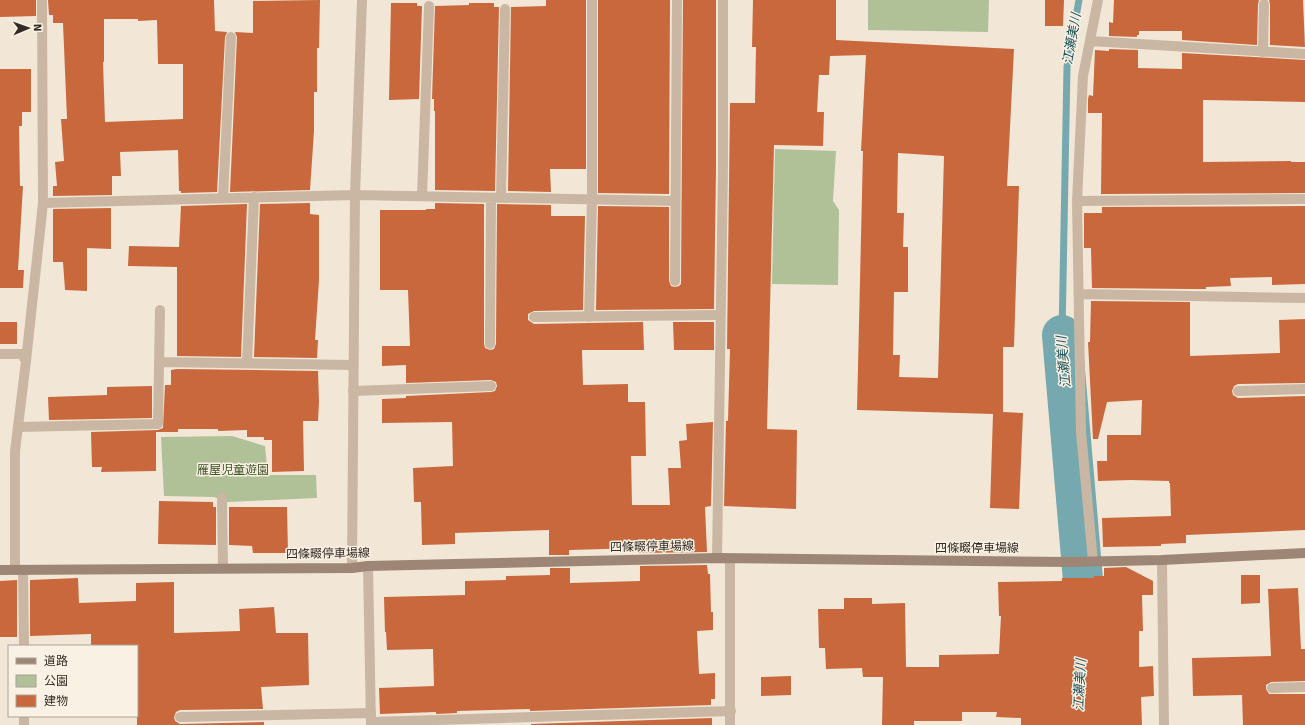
<svg xmlns="http://www.w3.org/2000/svg" width="1305" height="725" viewBox="0 0 1305 725" font-family="Signika,'Noto Sans JP',sans-serif">
	<style>
		.green { fill: #b0c197 }
		.lines { fill: none; stroke-linecap: round; stroke-linejoin: round }
		.stream { stroke: #76a9af; stroke-width: 7 }
		.river { stroke: #76a9af; stroke-width: 40 }
		.building { fill: #c9683d; fill-rule: evenodd }
		.service { stroke: #cab7a3; stroke-width: 10 }
		.minor { stroke: #cab7a3; stroke-width: 10 }
		.tertiary { stroke: #cab7a3; stroke-width: 10 }
		.secondary { stroke: #9d8675; stroke-width: 10 }
		.labels { text-anchor: middle; dominant-baseline: central; stroke-width: 3; stroke-linejoin: round; paint-order: stroke }
		.park-label { font-size: 12px; fill: #415329; stroke: #f9f1e3 }
		.street-label { font-size: 12px; fill: #342b25; stroke: #f9f1e3 }
		.water-label { font-size: 13px; font-style: italic; fill: #1a4f57; stroke: #f9f1e3 }
	</style>
	<rect width="100%" height="100%" fill="#f2e7d7"/>
	<path class="green" d="M 868,0 L 989,0 L 988,32 L 868,30 Z
		M 775,149 L 836,151 L 833,201 L 839,210 L 838,285 L 772,284 Z
		M 232,436 L 265,446 L 268,475 L 316,475 L 317,498 L 228,502 L 214,497 L 164,496 L 161,437 Z"/>
	<g class="lines">
		<path class="stream" d="M 1062,335 L 1067,67 L 1079,0"/>
		<path class="river" d="M 1062,335 L 1084,592 L 1078,725"/>
	</g>
	<path class="building" d="M 0,0 L 36,0 L 36,16 L 0,17 Z
		M 48,0 L 214,0 L 215,31 L 227,32 L 225,37 L 217,192 L 181,193 L 181,191 L 179,191 L 178,150 L 120,152 L 121,176 L 112,176 L 112,195 L 53,196 L 53,186 L 57,186 L 55,162 L 64,161 L 61,119 L 67,119 L 63,23 L 53,23 L 53,15 L 49,15 ZM 104,19 L 138,19 L 138,21 L 157,20 L 158,64 L 183,64 L 183,119 L 105,122 L 103,62 L 104,62 Z
		M 320,0 L 319,48 L 317,48 L 317,92 L 314,92 L 314,131 L 310,190 L 230,192 L 237,37 L 235,32 L 253,33 L 253,1 Z
		M 546,0 L 586,0 L 586,169 L 550,169 L 551,192 L 508,191 L 511,7 L 546,6 Z
		M 598,0 L 670,0 L 669,194 L 598,193 Z
		M 683,0 L 716,0 L 716,170 L 714,309 L 596,310 L 598,206 L 669,207 L 669,281 L 671,286 L 675,287 L 679,286 L 681,284 Z
		M 753,0 L 836,0 L 836,40 L 1014,49 L 1007,186 L 1019,186 L 1014,347 L 1003,347 L 1003,412 L 1023,413 L 1019,509 L 990,508 L 993,414 L 857,410 L 863,151 L 861,151 L 866,55 L 830,56 L 829,75 L 819,75 L 817,112 L 824,112 L 823,146 L 774,145 L 767,429 L 797,430 L 796,509 L 724,506 L 726,421 L 728,421 L 730,349 L 727,349 L 730,103 L 755,103 L 756,47 L 752,47 ZM 898,153 L 944,156 L 938,378 L 899,377 L 900,355 L 893,355 L 894,292 L 908,292 L 908,247 L 903,247 L 904,213 L 897,213 Z
		M 1045,0 L 1064,0 L 1063,26 L 1045,26 Z
		M 1114,0 L 1259,0 L 1258,4 L 1257,45 L 1182,40 L 1182,31 L 1139,31 L 1139,35 L 1137,35 L 1137,37 L 1109,36 L 1109,22 L 1113,23 Z
		M 1269,0 L 1303,0 L 1305,47 L 1270,45 L 1270,4 Z
		M 391,3 L 417,3 L 417,6 L 422,6 L 419,99 L 389,100 Z
		M 469,3 L 494,3 L 494,7 L 499,7 L 495,191 L 435,190 L 435,111 L 434,111 L 434,99 L 432,99 L 435,6 L 469,5 Z
		M 1109,49 L 1138,50 L 1138,68 L 1182,69 L 1182,53 L 1305,60 L 1305,102 L 1203,100 L 1203,162 L 1291,161 L 1291,162 L 1305,162 L 1305,193 L 1101,194 L 1102,113 L 1088,113 L 1088,99 L 1089,95 L 1093,96 L 1095,50 L 1109,51 Z
		M 0,69 L 31,69 L 31,112 L 22,112 L 22,126 L 19,126 L 20,186 L 23,186 L 18,270 L 24,270 L 23,288 L 0,288 Z
		M 310,203 L 310,214 L 319,215 L 319,280 L 315,340 L 318,340 L 317,358 L 254,357 L 260,204 Z
		M 435,203 L 484,204 L 484,344 L 485,348 L 490,350 L 494,349 L 496,344 L 497,204 L 551,205 L 551,216 L 585,216 L 583,310 L 534,311 L 528,314 L 528,320 L 534,324 L 643,322 L 644,350 L 582,350 L 583,385 L 628,384 L 628,402 L 645,402 L 646,456 L 631,456 L 632,505 L 670,505 L 668,468 L 681,468 L 679,441 L 687,440 L 686,424 L 713,422 L 711,506 L 705,507 L 707,552 L 639,553 L 639,548 L 569,550 L 569,555 L 549,555 L 549,530 L 455,533 L 455,544 L 422,545 L 421,502 L 414,502 L 413,468 L 453,466 L 452,422 L 382,423 L 382,399 L 406,398 L 406,396 L 491,392 L 495,391 L 497,386 L 496,382 L 491,380 L 406,383 L 406,365 L 382,366 L 382,346 L 410,346 L 408,290 L 380,290 L 380,210 L 426,210 L 426,209 L 435,209 Z
		M 247,204 L 241,357 L 177,356 L 177,267 L 128,266 L 129,246 L 179,247 L 181,206 Z
		M 1305,206 L 1305,284 L 1272,285 L 1272,277 L 1230,278 L 1231,286 L 1206,287 L 1206,289 L 1190,289 L 1092,288 L 1091,248 L 1084,248 L 1084,213 L 1102,213 L 1102,207 Z
		M 111,208 L 111,249 L 87,248 L 87,291 L 65,290 L 63,262 L 53,262 L 53,209 Z
		M 1091,301 L 1190,302 L 1190,356 L 1280,353 L 1279,320 L 1305,319 L 1305,383 L 1238,384 L 1234,386 L 1232,391 L 1233,395 L 1238,398 L 1305,396 L 1305,530 L 1186,535 L 1186,543 L 1161,544 L 1161,546 L 1103,547 L 1102,518 L 1171,516 L 1170,483 L 1169,483 L 1169,481 L 1131,480 L 1098,481 L 1097,461 L 1107,461 L 1107,435 L 1141,435 L 1142,400 L 1107,402 L 1098,439 L 1093,439 L 1088,342 L 1090,342 Z
		M 0,322 L 17,322 L 17,344 L 0,344 Z
		M 673,322 L 714,322 L 714,350 L 674,350 Z
		M 177,369 L 318,371 L 319,402 L 318,421 L 303,421 L 304,471 L 272,472 L 272,440 L 264,440 L 264,437 L 247,437 L 247,430 L 218,431 L 218,429 L 178,429 L 178,432 L 156,432 L 156,471 L 101,472 L 102,467 L 92,467 L 91,432 L 158,430 L 163,428 L 165,385 L 171,385 L 171,370 Z
		M 152,386 L 152,418 L 49,420 L 48,397 L 107,395 L 107,387 Z
		M 159,501 L 213,502 L 213,507 L 216,507 L 216,545 L 158,544 Z
		M 229,507 L 287,507 L 288,553 L 253,553 L 252,546 L 229,545 Z
		M 707,565 L 708,574 L 710,574 L 711,612 L 713,612 L 713,630 L 697,631 L 699,674 L 715,673 L 715,699 L 711,699 L 711,705 L 530,711 L 530,709 L 457,711 L 457,713 L 436,714 L 436,712 L 380,714 L 379,688 L 434,686 L 433,649 L 387,650 L 386,632 L 385,632 L 384,597 L 465,595 L 465,581 L 506,580 L 506,576 L 550,575 L 550,568 L 570,568 L 570,583 L 640,581 L 640,566 Z
		M 1126,567 L 1153,581 L 1153,595 L 1142,595 L 1143,631 L 1139,631 L 1139,667 L 1153,666 L 1154,696 L 1141,697 L 1142,725 L 1021,725 L 1021,718 L 996,717 L 997,712 L 962,712 L 962,721 L 914,721 L 914,725 L 882,725 L 883,677 L 863,677 L 862,668 L 826,669 L 825,648 L 819,648 L 818,609 L 844,609 L 844,598 L 872,598 L 872,604 L 905,603 L 906,667 L 939,667 L 939,655 L 999,654 L 1001,616 L 999,616 L 998,582 L 1062,581 L 1062,578 L 1094,578 L 1094,576 L 1104,576 L 1104,568 Z
		M 1241,575 L 1260,575 L 1260,603 L 1241,604 Z
		M 78,578 L 79,603 L 136,601 L 136,583 L 174,582 L 174,633 L 240,631 L 239,609 L 274,607 L 276,633 L 308,633 L 309,685 L 261,687 L 263,709 L 180,710 L 176,712 L 174,717 L 175,721 L 180,724 L 264,722 L 264,725 L 137,725 L 137,646 L 91,646 L 91,634 L 30,636 L 30,580 Z
		M 17,580 L 17,637 L 0,637 L 0,581 Z
		M 1298,588 L 1301,649 L 1305,649 L 1305,681 L 1271,682 L 1266,685 L 1266,689 L 1269,694 L 1305,694 L 1305,725 L 1243,725 L 1242,695 L 1193,696 L 1192,658 L 1271,656 L 1268,589 Z
		M 791,676 L 791,695 L 761,696 L 761,677 Z
		M 712,718 L 712,725 L 531,725 L 531,724 Z"/>
	<g class="lines">
		<path class="service" d="M 1263,52 L 1264,4
			M 223,198 L 231,37
			M 159,362 L 353,365
			M 353,391 L 491,386
			M 1238,391 L 1305,389
			M 18,427 L 158,424 L 160,310
			M 222,498 L 223,568
			M 717,558 L 723,170 L 723,0
			M 180,717 L 371,713"/>
		<path class="minor" d="M 1090,41 L 1305,54
			M 422,196 L 429,6
			M 501,197 L 505,9
			M 1077,201 L 1305,199
			M 43,203 L 355,195 L 675,201
			M 675,281 L 677,0
			M 1079,294 L 1305,298
			M 534,317 L 720,315
			M 589,317 L 592,199 L 592,0
			M 490,344 L 491,198
			M 0,354 L 22,354 L 26,361
			M 247,363 L 254,197
			M 730,559 L 730,725
			M 1162,560 L 1164,725
			M 1093,561 L 1081,432 L 1077,201 L 1083,76 L 1098,0
			M 368,566 L 371,725
			M 15,570 L 15,451 L 26,361 L 43,203 L 42,0
			M 23,570 L 24,646
			M 1272,688 L 1305,687
			M 24,716 L 24,725
			M 371,722 L 731,711"/>
		<path class="tertiary" d="M 352,568 L 355,195 L 362,0"/>
		<path class="secondary" d="M 0,570 L 352,568 L 368,566 L 717,558 L 1071,562 L 1162,560 L 1305,553"/>
	</g>
	<g class="labels">
		<g class="park-label">
			<text x="233" y="470">雁屋児童遊園</text>
		</g>
		<g class="street-label">
			<text transform="translate(652 547) rotate(-1)">四條畷停車場線</text>
			<text x="977" y="548">四條畷停車場線</text>
			<text transform="translate(328 554) rotate(-1)">四條畷停車場線</text>
		</g>
		<g class="water-label">
			<text transform="translate(1072 39) rotate(-80)">江瀬美川</text>
			<text transform="translate(1064 362) rotate(-95)">江瀬美川</text>
			<text transform="translate(1080 685) rotate(-87)">江瀬美川</text>
		</g>
	</g>
	<rect x="8" y="645" width="130" height="72" fill="#f9f1e3" stroke="#aaa297"/>
	<rect x="16" y="658" width="20" height="6" fill="#9d8675" stroke="#aaa297"/>
	<text x="44" y="665" font-size="12" fill="#342b25">道路</text>
	<rect x="16" y="675" width="20" height="12" fill="#b0c197" stroke="#aaa297"/>
	<text x="44" y="685" font-size="12" fill="#342b25">公園</text>
	<rect x="16" y="695" width="20" height="12" fill="#c9683d" stroke="#aaa297"/>
	<text x="44" y="705" font-size="12" fill="#342b25">建物</text>
	<g transform="translate(28 28) rotate(88)" stroke="#f9f1e3" stroke-width="3" paint-order="stroke">
	<path d="M0-3L7 15L0 10L-7 15Z" fill="#342b25"/>
	<text y="-6" font-size="11" font-weight="bold" text-anchor="middle" fill="#342b25">N</text>
	</g>
</svg>
